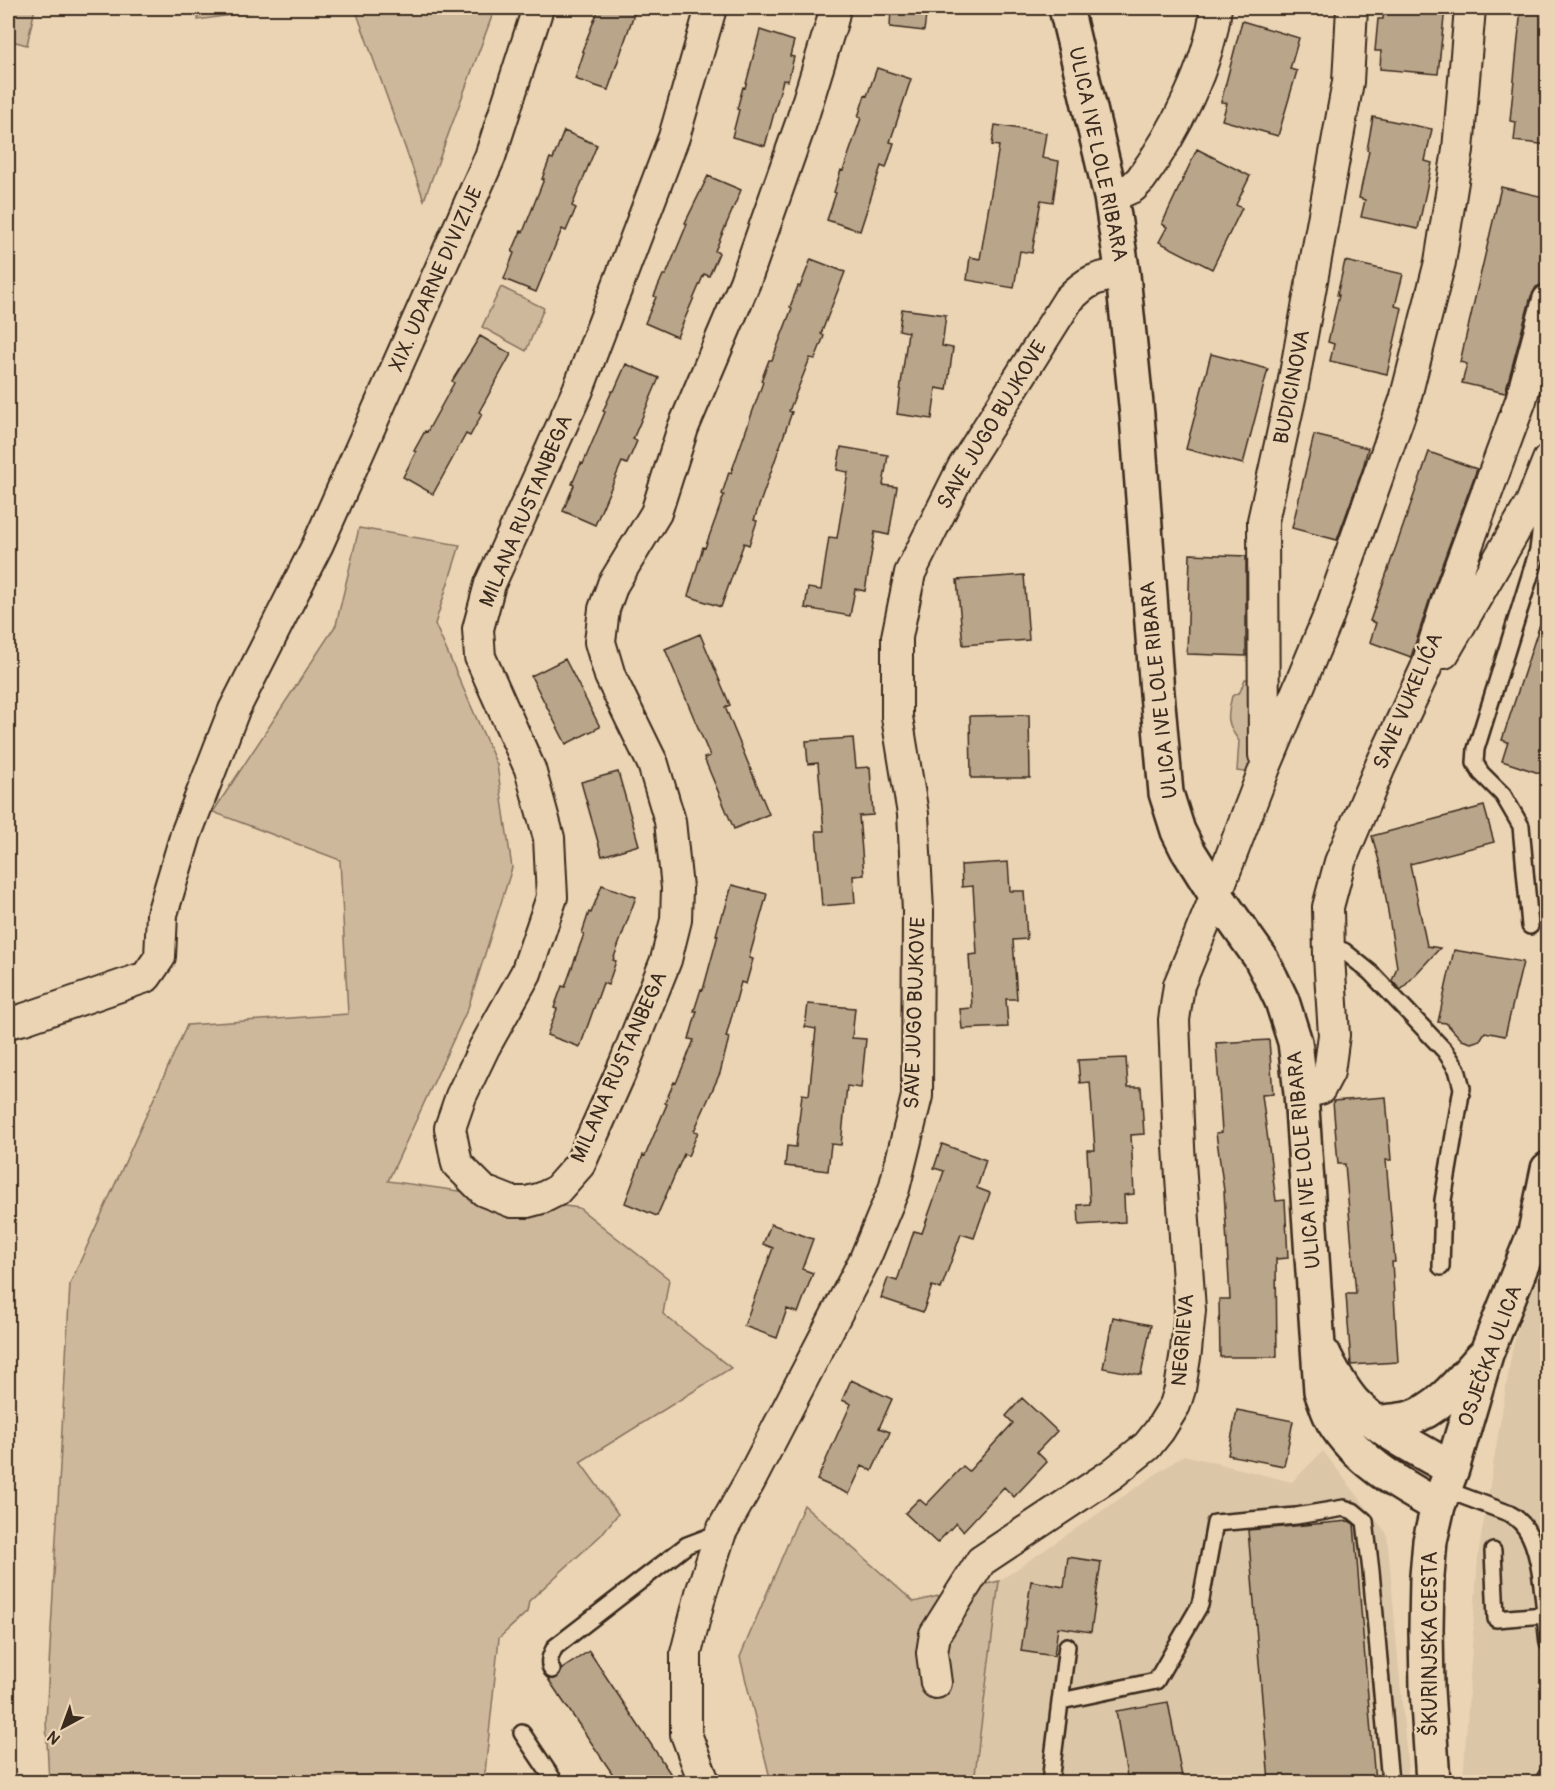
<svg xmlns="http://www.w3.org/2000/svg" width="1555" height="1790" viewBox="0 0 1555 1790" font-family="Pangolin,sans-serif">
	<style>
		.built { fill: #dbc6a7 }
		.green { fill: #ceb89c; stroke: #84715d; stroke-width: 1.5 }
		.building { fill: #b9a58a; stroke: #3b2a1e; stroke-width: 1.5 }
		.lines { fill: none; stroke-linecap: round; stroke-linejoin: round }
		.service-casing { stroke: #3b2a1e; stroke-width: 20 }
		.minor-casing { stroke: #3b2a1e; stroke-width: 34 }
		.tertiary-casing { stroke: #3b2a1e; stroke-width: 38 }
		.service { stroke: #ead4b4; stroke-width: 15 }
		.minor { stroke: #ead4b4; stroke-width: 30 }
		.tertiary { stroke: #ead4b4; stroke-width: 33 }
		.labels { text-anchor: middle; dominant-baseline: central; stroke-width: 5; stroke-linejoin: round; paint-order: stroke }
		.street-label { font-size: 21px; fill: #3b2a1e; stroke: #ead4b4 }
	</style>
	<rect width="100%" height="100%" fill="#ead4b4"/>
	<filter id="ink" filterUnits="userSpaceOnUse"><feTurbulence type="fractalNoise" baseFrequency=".0167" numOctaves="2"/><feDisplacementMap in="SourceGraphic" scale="12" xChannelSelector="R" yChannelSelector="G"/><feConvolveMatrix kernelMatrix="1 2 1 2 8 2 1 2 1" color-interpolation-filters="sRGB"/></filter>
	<g filter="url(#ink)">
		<path class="built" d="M 1547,1212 L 1547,1782 L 1463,1782 L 1478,1556 L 1512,1351 Z
			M 1323,1451 L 1387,1534 L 1409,1782 L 973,1782 L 999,1581 L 1184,1455 L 1292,1482 Z"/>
		<path class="green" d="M 8,8 L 35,8 L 27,45 L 8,40 Z
			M 198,8 L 277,8 L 198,20 Z
			M 355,8 L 495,8 L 424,200 Z
			M 501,287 L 544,308 L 526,351 L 482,327 Z
			M 359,528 L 460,545 L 435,624 L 497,765 L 512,868 L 468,1008 L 388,1181 L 579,1208 L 669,1279 L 663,1314 L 731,1368 L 580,1462 L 618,1514 L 601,1535 L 529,1601 L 527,1612 L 499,1638 L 484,1782 L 49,1782 L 46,1721 L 70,1284 L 187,1025 L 348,1014 L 340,860 L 213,812 L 336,625 Z
			M 1245,679 L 1259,680 L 1252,773 L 1237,771 L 1239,741 C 1226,723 1227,717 1232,696 L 1240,692 Z
			M 804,1505 L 914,1602 L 999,1581 L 974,1782 L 771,1782 L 740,1657 Z"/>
		<path class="building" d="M 599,8 L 636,8 L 608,90 L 575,79 L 584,52 L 582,51 Z
			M 891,8 L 927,8 L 924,31 L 890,27 Z
			M 1384,8 L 1445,8 L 1438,74 L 1380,69 L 1381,51 L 1375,51 L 1378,19 L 1383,19 Z
			M 1521,8 L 1548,8 L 1548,145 L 1514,141 L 1516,122 L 1510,121 Z
			M 1242,21 L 1299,38 L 1290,69 L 1297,71 L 1278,136 L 1222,120 L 1227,103 L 1221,102 Z
			M 760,30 L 794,41 L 790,56 L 794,57 L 788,81 L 783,80 L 765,146 L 732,137 L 739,110 L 737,109 L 743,87 L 745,88 Z
			M 877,68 L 911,79 L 890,142 L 894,143 L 886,168 L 881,166 L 860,231 L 827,220 L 836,193 L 834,192 L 841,170 L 843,171 L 861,118 L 858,117 L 865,95 L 867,96 Z
			M 1373,117 L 1432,129 L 1425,161 L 1432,163 L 1418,229 L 1361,217 L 1365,200 L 1359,198 L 1369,151 L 1367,150 Z
			M 995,125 L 1046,133 L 1042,158 L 1059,161 L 1053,202 L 1041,200 L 1032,253 L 1020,251 L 1014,288 L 967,280 L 970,257 L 980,259 L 999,146 L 992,145 Z
			M 564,131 L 597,145 L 572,206 L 576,208 L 566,231 L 562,229 L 536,292 L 504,279 L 514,253 L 512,252 L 521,231 L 523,232 L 544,179 L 542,179 L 550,158 L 553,159 Z
			M 1197,149 L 1250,176 L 1236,205 L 1242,208 L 1212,269 L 1159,242 L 1167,227 L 1162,224 Z
			M 708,176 L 741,190 L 715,251 L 719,253 L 709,276 L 704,274 L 677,337 L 645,323 L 656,297 L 654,296 L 663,275 L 666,275 L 687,224 L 685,223 Z
			M 1501,187 L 1548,198 L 1548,272 L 1545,283 L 1536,287 L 1531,296 L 1505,393 L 1462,383 L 1467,364 L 1460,362 Z
			M 811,259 L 845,272 L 821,334 L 824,336 L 815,359 L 810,358 L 789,411 L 792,412 L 754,520 L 757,521 L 749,545 L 744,543 L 721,607 L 688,596 L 703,547 L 705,548 L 724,495 L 722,494 L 729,472 L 731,473 L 763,382 L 761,381 L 769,360 L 772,360 L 792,308 L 790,307 L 798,286 L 800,287 Z
			M 1345,261 L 1403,274 L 1395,306 L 1402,308 L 1387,374 L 1330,361 L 1334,344 L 1328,342 L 1339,295 L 1337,295 Z
			M 902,309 L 946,315 L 942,346 L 953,348 L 947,390 L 936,388 L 932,419 L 897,414 L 908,332 L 899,330 Z
			M 480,336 L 511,354 L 479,412 L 482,414 L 470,436 L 466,434 L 433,494 L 403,477 L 416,452 L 414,451 L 425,431 L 427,432 L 454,383 L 452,381 Z
			M 1211,354 L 1268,369 L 1243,464 L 1186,449 Z
			M 626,364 L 659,378 L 633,439 L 637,441 L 627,464 L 622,462 L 595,525 L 563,511 L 574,485 L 572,484 L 581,463 L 583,464 L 605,412 L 603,411 L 612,391 L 614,391 Z
			M 1314,435 L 1368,448 L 1363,468 L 1337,540 L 1292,528 Z
			M 841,447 L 888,455 L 883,485 L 897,487 L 889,535 L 875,532 L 865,591 L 855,589 L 850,616 L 805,608 L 808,588 L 821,590 L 829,537 L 837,538 L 848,472 L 837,470 Z
			M 1429,452 L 1477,469 L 1432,592 L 1411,657 L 1370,642 L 1376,623 L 1370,621 Z
			M 1190,554 L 1246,556 L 1246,656 L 1187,654 Z
			M 1024,575 L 1029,640 L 963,645 L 957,580 Z
			M 1543,615 L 1548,615 L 1548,776 L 1502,761 L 1508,742 L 1502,740 Z
			M 700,634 L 730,705 L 725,707 L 769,814 L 734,829 L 704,758 L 710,756 L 665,649 Z
			M 565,659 L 600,727 L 566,744 L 531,676 Z
			M 1029,715 L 1030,778 L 971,778 L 970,716 Z
			M 853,738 L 856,768 L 870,767 L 873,815 L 859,816 L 864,875 L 853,876 L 855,903 L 822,906 L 816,831 L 824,831 L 818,763 L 808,764 L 806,741 Z
			M 618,772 L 639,845 L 602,856 L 581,782 Z
			M 1484,806 L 1494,842 L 1410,864 L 1427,946 L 1440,948 L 1401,990 L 1392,981 L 1397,967 L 1381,868 L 1372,836 Z
			M 1008,862 L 1010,891 L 1024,891 L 1027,939 L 1013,940 L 1017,999 L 1006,999 L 1008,1027 L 962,1029 L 960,1009 L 972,1008 L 969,955 L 977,954 L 973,886 L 962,887 L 961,865 Z
			M 602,885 L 636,897 L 613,960 L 616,961 L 608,985 L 603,983 L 580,1047 L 547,1035 L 557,1009 L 554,1008 L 562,986 L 565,987 L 584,934 L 582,933 L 589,912 L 591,913 Z
			M 732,885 L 767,894 L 749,958 L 753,959 L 746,984 L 741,982 L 726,1037 L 729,1038 L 720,1073 L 694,1131 L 698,1132 L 688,1156 L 684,1154 L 657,1216 L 625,1203 L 643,1155 L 645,1156 L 667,1104 L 665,1103 L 674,1082 L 676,1083 L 694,1040 L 689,1039 L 697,1011 L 694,1011 L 701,989 L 703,990 L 718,935 L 716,935 L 722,913 L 724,913 Z
			M 1454,950 L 1523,962 L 1505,1036 L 1485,1032 L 1480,1040 L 1471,1043 L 1462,1040 L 1446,1023 L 1438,1022 Z
			M 808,1004 L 855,1008 L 852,1038 L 866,1039 L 861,1088 L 847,1086 L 841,1145 L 831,1144 L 828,1171 L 785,1166 L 787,1146 L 796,1147 L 802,1094 L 809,1095 L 816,1029 L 805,1027 Z
			M 1269,1040 L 1273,1094 L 1262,1095 L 1276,1201 L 1285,1200 L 1288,1258 L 1276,1259 L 1277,1357 L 1220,1357 L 1219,1299 L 1230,1299 L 1224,1191 L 1216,1133 L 1222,1132 L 1216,1043 Z
			M 1126,1058 L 1128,1087 L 1141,1087 L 1144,1134 L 1131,1135 L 1134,1194 L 1124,1195 L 1125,1222 L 1079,1225 L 1078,1205 L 1090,1204 L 1087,1150 L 1095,1150 L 1090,1082 L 1080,1083 L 1078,1060 Z
			M 1386,1097 L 1391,1160 L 1386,1160 L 1395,1262 L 1392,1262 L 1398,1362 L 1351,1365 L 1346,1294 L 1356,1294 L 1345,1164 L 1338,1164 L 1333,1101 Z
			M 942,1144 L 986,1160 L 977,1188 L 990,1193 L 974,1238 L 961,1234 L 941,1289 L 932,1286 L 923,1312 L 881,1298 L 888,1278 L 897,1281 L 914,1231 L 922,1233 L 944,1171 L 934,1168 Z
			M 771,1224 L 813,1239 L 802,1269 L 813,1273 L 798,1313 L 787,1309 L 777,1338 L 744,1326 L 773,1248 L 763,1244 Z
			M 1113,1317 L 1151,1325 L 1141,1375 L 1103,1368 Z
			M 851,1380 L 892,1399 L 879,1428 L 890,1432 L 872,1471 L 862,1466 L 849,1494 L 817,1480 L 851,1404 L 842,1400 Z
			M 1022,1398 L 1057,1431 L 1037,1452 L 1047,1462 L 1014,1497 L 1004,1487 L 963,1531 L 956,1523 L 937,1543 L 905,1513 L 919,1499 L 926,1505 L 963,1466 L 969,1471 L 1013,1423 L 1006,1416 Z
			M 1237,1410 L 1293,1421 L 1284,1466 L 1228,1455 Z
			M 1349,1521 L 1354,1524 L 1375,1782 L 1269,1782 L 1248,1530 Z
			M 1068,1557 L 1101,1562 L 1091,1632 L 1058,1627 L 1054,1656 L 1021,1651 L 1031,1581 L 1064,1587 Z
			M 589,1651 L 676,1782 L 618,1782 L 548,1679 L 557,1678 L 562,1669 Z
			M 1168,1702 L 1183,1782 L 1128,1782 L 1116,1711 Z"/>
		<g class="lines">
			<defs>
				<path id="service" d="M 1530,926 L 1521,826 L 1503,795 L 1481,773 L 1475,763 L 1476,749 L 1538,550 C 1540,532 1545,516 1531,503
					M 1328,945 L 1344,951 L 1371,973 L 1445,1051 L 1457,1069 L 1462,1088 L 1443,1200 L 1441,1267
					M 1444,1489 L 1508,1513 C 1518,1518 1525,1525 1530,1536 C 1543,1563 1544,1612 1548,1643
					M 1493,1551 L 1496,1619 L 1544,1615
					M 552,1670 C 547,1662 551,1655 555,1647 L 687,1545 L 721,1532
					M 1061,1701 L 1156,1681 L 1200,1605 L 1215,1523 L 1296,1516 L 1344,1508 L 1353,1511 L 1365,1521 L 1371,1571 L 1390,1782
					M 522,1733 L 555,1782
					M 1050,1782 L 1067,1646
					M 1543,1782 L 1548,1774"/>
				<path id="minor" d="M 711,8 L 674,137 L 578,390 L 490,584 L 478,629 L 480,657 L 530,769 L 549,838 L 552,897 L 526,973 L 484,1048 L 461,1096 L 450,1128 L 457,1164 L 484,1191 L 512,1202 L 527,1202 L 542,1198 L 556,1191 L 580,1164 L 624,1065 L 666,960 L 676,920 L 677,888 L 670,821 L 653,764 L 610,676 L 600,642 L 604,609 L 613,584 L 656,513 L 683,428 L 745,282 L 801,123 L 832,22 L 835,8
					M 1111,197 L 1133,187 L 1141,179 C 1175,132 1209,66 1216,8
					M 1444,653 L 1531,503 L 1548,460
					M 1264,755 L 1263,521 L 1293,385 L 1348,82 L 1352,8
					M 8,1023 L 24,1019 L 146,977 L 160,957 L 162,914 L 186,834 L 234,710 L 318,544 L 490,157 L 538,8
					M 1301,1093 L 1320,1089 L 1329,1072 L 1334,1035 L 1329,957 L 1328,907 L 1340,862 L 1380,767 L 1426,668 L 1448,598 L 1521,400 L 1548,300
					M 936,1683 L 932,1653 L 935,1634 L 981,1561 L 1112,1474 L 1147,1446 L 1159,1431 L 1175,1405 L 1180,1389 L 1186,1351 L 1190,1310 L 1179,1147 L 1174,1020 L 1179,985 L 1216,895 L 1264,770 L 1327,620 L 1405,400 L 1440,262 L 1458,150 L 1470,8
					M 704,1782 L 686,1734 L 686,1653 L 701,1593 L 721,1532 L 750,1481 L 864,1261 L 894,1189 L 917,1096 L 918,911 L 913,814 L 897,717 L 897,637 L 910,573 L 963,467 L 1068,300 C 1085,282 1098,275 1123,275"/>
				<path id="tertiary" d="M 1066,8 L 1111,197 L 1123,275 L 1137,415 L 1157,693 L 1166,793 L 1178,831 L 1187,849 L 1216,895 L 1260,957 L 1271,978 L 1282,1001 L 1295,1042 L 1301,1093 L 1321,1391 C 1325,1401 1328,1412 1333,1421 C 1357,1461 1399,1484 1438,1506
					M 1324,1355 C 1332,1371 1341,1388 1353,1402 C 1381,1432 1418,1449 1452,1469
					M 1377,1423 C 1388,1421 1400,1421 1410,1418 C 1440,1409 1462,1379 1482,1357
					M 1433,1782 L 1427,1689 L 1426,1629 L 1427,1576 L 1430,1541 L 1438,1506 L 1452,1469 L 1486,1354 L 1535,1232 L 1548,1169"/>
			</defs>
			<use href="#service" class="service-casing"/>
			<use href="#minor" class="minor-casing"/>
			<use href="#tertiary" class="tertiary-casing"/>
			<use href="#service" class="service"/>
			<use href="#minor" class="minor"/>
			<use href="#tertiary" class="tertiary"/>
		</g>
	</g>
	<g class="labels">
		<g class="street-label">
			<text transform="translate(1098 154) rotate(78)">ULICA IVE LOLE RIBARA</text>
			<text transform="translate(436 279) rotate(-66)">XIX. UDARNE DIVIZIJE</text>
			<text transform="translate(1292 387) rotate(-79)">BUDICINOVA</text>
			<text transform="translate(992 425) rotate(-59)">SAVE JUGO BUJKOVE</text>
			<text transform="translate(526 511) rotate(-67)">MILANA RUSTANBEGA</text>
			<text transform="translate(1159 690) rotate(-96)">ULICA IVE LOLE RIBARA</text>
			<text transform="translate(1408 701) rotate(-67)">SAVE VUKELIĆA</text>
			<text transform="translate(915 1013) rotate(-88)">SAVE JUGO BUJKOVE</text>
			<text transform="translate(619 1067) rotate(-66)">MILANA RUSTANBEGA</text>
			<text transform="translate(1304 1160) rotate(-95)">ULICA IVE LOLE RIBARA</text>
			<text transform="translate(1183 1340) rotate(-85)">NEGRIEVA</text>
			<text transform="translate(1490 1356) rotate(-70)">OSJEČKA ULICA</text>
			<text transform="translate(1430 1644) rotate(-90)">ŠKURINJSKA CESTA</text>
		</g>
	</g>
	<rect width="1555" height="1790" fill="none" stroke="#ead4b4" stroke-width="30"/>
	<rect x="15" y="15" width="1525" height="1760" fill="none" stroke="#3b2a1e" stroke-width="2" filter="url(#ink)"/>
	<g transform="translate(63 1727) rotate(221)" stroke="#ead4b4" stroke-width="4.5" paint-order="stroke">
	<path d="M0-4.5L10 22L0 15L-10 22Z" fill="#3b2a1e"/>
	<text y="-9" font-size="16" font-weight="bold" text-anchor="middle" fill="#3b2a1e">N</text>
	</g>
</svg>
